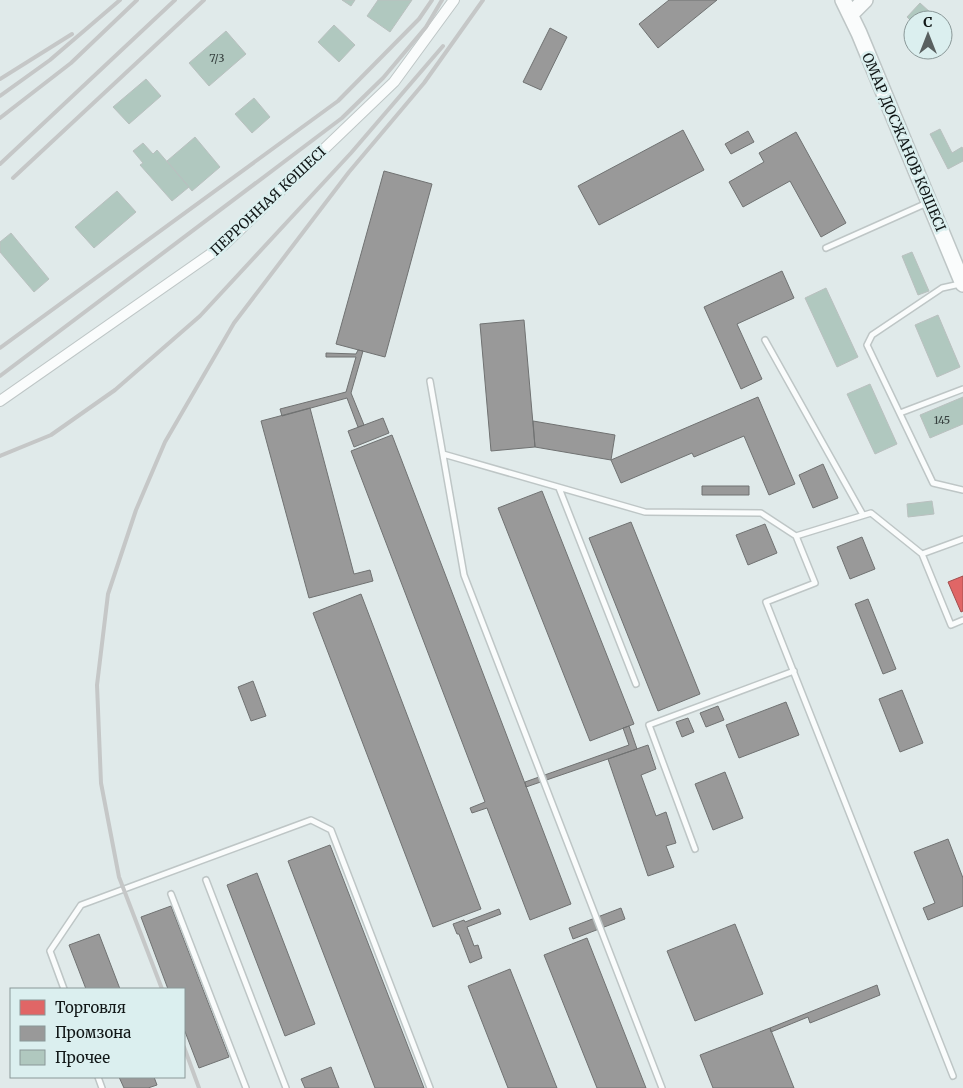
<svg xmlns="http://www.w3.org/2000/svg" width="963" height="1088" viewBox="0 0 963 1088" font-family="Merriweather,serif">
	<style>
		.shops { fill: #e06666; stroke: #a24e4e }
		.industry { fill: #999; stroke: #707272 }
		.building { fill: #b0c8bf; stroke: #b9c0bf }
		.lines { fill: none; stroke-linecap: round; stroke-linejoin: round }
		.lane-casing { stroke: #bec6c6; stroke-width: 8 }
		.street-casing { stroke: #bec6c6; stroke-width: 12 }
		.secondary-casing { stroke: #bec6c6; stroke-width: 18 }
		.lane { stroke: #fafcfc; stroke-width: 5 }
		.street { stroke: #fafcfc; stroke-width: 10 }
		.secondary { stroke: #fafcfc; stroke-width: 15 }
		.rail { stroke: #c5c7c7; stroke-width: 4 }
		.labels { text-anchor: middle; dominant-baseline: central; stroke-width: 5; stroke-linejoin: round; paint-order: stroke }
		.number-label { font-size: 11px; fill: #384240 }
		.street-label { font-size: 14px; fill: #101616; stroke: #dbefef }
	</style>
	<rect width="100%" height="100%" fill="#e0eaea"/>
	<path class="shops" d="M 963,576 L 963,611 L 961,612 L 948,582 Z"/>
	<path class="industry" d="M 669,0 L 717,0 L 658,48 L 639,24 Z
		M 550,28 L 567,37 L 541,90 L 523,82 Z
		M 683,130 L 704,170 L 599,225 L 578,186 Z
		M 748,131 L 754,142 L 731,154 L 725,144 Z
		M 796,132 L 846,223 L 821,237 L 790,181 L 743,207 L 729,182 L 764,162 L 759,153 Z
		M 384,171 L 432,184 L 385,357 L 336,344 Z
		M 782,271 L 794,298 L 737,324 L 762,379 L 741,389 L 704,307 Z
		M 524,320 L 535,447 L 491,451 L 480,324 Z
		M 358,350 L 363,351 L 351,393 L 364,425 L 358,427 L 347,398 L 282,416 L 280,409 L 346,392 L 356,357 L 326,357 L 326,353 L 356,354 Z
		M 758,397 L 795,484 L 769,495 L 744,436 L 694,457 L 692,453 L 621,483 L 611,460 Z
		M 310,408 L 354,574 L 370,570 L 373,581 L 309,598 L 261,421 Z
		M 383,418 L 389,433 L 354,447 L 348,431 Z
		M 533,421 L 615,435 L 611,460 L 535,447 Z
		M 392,435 L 571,904 L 530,920 L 487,808 L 472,813 L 470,808 L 485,802 L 351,451 Z
		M 823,464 L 838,498 L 813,508 L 799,475 Z
		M 702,486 L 749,486 L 749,495 L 702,495 Z
		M 542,491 L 634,724 L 590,741 L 498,508 Z
		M 631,522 L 700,694 L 658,711 L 589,538 Z
		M 765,524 L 777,553 L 748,565 L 736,535 Z
		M 862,537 L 875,569 L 850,579 L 837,547 Z
		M 361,594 L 481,909 L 433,927 L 313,613 Z
		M 868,599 L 896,669 L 883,674 L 855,604 Z
		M 253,681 L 266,716 L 251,721 L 238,687 Z
		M 902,690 L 923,743 L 900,752 L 879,699 Z
		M 786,702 L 799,735 L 739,758 L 726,725 Z
		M 718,706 L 724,720 L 706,727 L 700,713 Z
		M 688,718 L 694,732 L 682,737 L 676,722 Z
		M 629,726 L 637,749 L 526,787 L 525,782 L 629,745 L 623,728 Z
		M 648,745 L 656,769 L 641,775 L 656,816 L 666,812 L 676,843 L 666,846 L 674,867 L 648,876 L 608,759 Z
		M 725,772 L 743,818 L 713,830 L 695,784 Z
		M 948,839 L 963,878 L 963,906 L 928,920 L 923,908 L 935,903 L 914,852 Z
		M 330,845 L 424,1088 L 375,1088 L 288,861 Z
		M 257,873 L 315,1024 L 285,1036 L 227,885 Z
		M 171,906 L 229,1057 L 199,1068 L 184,1029 L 184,989 L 168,989 L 141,917 Z
		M 621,908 L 625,919 L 573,939 L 569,928 Z
		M 499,909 L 501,914 L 467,927 L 474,946 L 478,945 L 482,958 L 470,963 L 459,934 L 457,934 L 453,924 L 464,920 L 465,922 Z
		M 735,924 L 763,994 L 695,1021 L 667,951 Z
		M 99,934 L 120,989 L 86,989 L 69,945 Z
		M 587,938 L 646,1088 L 597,1088 L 544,955 Z
		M 510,969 L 557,1088 L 508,1088 L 468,986 Z
		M 877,985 L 880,995 L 810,1023 L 808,1017 L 771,1032 L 770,1028 Z
		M 770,1028 L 794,1088 L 713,1088 L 700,1055 Z
		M 331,1067 L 339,1088 L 305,1088 L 301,1079 Z
		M 119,1077 L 154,1077 L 157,1085 L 148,1088 L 124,1088 Z"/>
	<path class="building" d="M 342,0 L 355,0 L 351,6 Z
		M 378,0 L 412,0 L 390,32 L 367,16 Z
		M 920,3 L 931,13 L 924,20 L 913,20 L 913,23 L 907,17 Z
		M 334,25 L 355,45 L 339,62 L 318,42 Z
		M 226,31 L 246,54 L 209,86 L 189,63 Z
		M 146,79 L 161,96 L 129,124 L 113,107 Z
		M 254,98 L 270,117 L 252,133 L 235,114 Z
		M 940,129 L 952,153 L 962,147 L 963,149 L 963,161 L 948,169 L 930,134 Z
		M 195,137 L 220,167 L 192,191 L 167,161 Z
		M 143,143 L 153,154 L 157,150 L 189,187 L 172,201 L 140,165 L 143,163 L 133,151 Z
		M 117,191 L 136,212 L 94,248 L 75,227 Z
		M 11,233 L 49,279 L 34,292 L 0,252 L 0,242 Z
		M 912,252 L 929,291 L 918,295 L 902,256 Z
		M 826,288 L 858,357 L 837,367 L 805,298 Z
		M 938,315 L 960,367 L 937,377 L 915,325 Z
		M 870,384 L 897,444 L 875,454 L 847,394 Z
		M 963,397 L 963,424 L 930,438 L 920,415 Z
		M 932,501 L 934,514 L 908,517 L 907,504 Z"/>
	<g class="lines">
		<defs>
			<path id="lane" d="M 826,248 L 927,203
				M 960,284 L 942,288 L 872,335 L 867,345 L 933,483 L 963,490
				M 765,340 L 863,515
				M 430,381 L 464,575 L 662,1088
				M 900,413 L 963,389
				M 443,454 L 645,512 L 761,513 L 796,536 L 871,513 L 922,554 L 963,539
				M 559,488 L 636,684
				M 796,536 L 815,583 L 766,602 L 953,1076
				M 922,554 L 951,625 L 963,620
				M 695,849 L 649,725 L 794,671
				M 206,880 L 286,1088
				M 171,894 L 246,1088
				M 64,989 L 50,951 L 81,905 L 311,820 L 331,830 L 430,1088
				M 98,1077 L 102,1088"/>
			<path id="street" d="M 0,401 L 225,244 L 394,82 L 454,0"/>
			<path id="secondary" d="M 843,0 L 859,33 L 963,284
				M 851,14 L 865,0"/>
		</defs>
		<use href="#lane" class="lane-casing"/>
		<use href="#street" class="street-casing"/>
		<use href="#secondary" class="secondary-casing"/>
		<use href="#lane" class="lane"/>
		<use href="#street" class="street"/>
		<use href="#secondary" class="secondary"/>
		<path class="rail" d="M 0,79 L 72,34
			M 0,96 L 50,60 L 120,0
			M 0,118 L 71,63 L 137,0
			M 0,164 L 175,0
			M 13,178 L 204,0
			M 0,348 L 338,101 L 419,19 L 432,0
			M 0,376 L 342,118 L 383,78 L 426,27 L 442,0
			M 0,456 L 51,435 L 115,390 L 200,316 L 351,153 L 443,46
			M 162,989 L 119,877 L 101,783 L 97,685 L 108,594 L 136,510 L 165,442 L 234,323 L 349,172 L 424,83 L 483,0
			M 184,1047 L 199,1088"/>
	</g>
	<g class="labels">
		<g class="number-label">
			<text x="217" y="58">7/3</text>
			<text x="942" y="420">145</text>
		</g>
		<g class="street-label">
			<text transform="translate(904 142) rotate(67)">ОМАР ДОСЖАНОВ КӨШЕСІ</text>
			<text transform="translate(268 201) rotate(-43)">ПЕРРОННАЯ КӨШЕСІ</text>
		</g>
	</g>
	<rect x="10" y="988" width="175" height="90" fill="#dbefef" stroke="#8a9898"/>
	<rect x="20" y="1000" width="25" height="15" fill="#e06666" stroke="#8a9898"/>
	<text x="55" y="1013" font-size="15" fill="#101616">Торговля</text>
	<rect x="20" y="1026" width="25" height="15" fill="#999999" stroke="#8a9898"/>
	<text x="55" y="1038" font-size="15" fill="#101616">Промзона</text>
	<rect x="20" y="1050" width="25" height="15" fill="#b0c8bf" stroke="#8a9898"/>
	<text x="55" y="1063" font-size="15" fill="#101616">Прочее</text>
	<g transform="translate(928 35)"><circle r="24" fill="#dbefef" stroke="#8a9898"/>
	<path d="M0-4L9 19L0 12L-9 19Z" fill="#596060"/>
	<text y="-8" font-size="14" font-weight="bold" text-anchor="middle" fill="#101616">С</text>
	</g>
</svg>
